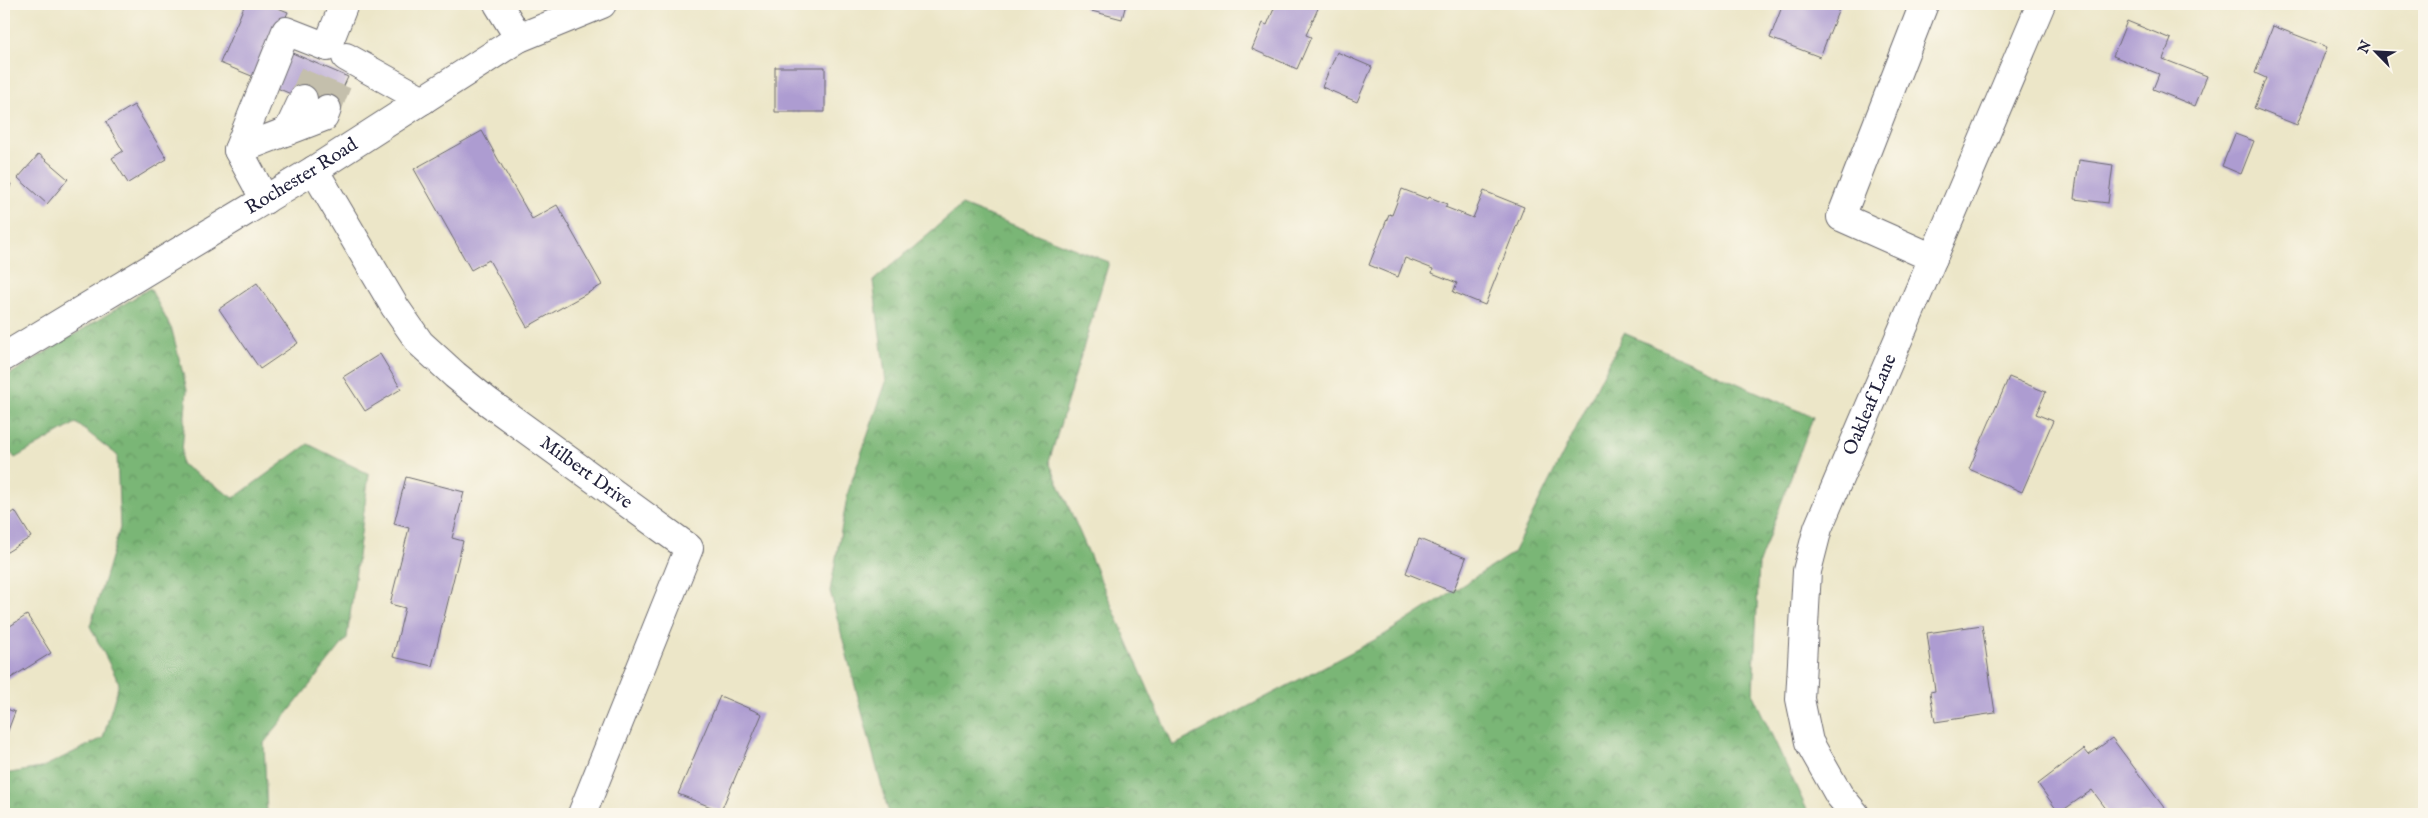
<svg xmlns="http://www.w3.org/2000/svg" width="2428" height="818" viewBox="0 0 2428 818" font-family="'IM FELL English',serif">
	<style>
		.forest { fill: url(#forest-crowns); stroke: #4e6c58 }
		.building { fill: #ad9cd1 }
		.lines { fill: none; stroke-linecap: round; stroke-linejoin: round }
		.minor-tunnel { stroke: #c4bfac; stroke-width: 28; stroke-dasharray: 28 14; stroke-linecap: butt }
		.minor-casing { stroke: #69676c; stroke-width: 30 }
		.minor { stroke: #fff; stroke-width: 28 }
		.labels { text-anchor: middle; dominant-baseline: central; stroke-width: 5; stroke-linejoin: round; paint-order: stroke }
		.street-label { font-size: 19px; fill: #22223b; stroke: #fbf7ec }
	</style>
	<defs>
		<pattern id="forest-crowns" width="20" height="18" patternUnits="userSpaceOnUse" patternTransform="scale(1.25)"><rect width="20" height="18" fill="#7ab676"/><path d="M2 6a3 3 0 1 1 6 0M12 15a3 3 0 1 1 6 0" fill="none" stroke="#649462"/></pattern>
	</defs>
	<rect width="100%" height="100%" fill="#fbf7ec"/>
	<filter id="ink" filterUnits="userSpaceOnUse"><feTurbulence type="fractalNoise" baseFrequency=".02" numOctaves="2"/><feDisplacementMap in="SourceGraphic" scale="10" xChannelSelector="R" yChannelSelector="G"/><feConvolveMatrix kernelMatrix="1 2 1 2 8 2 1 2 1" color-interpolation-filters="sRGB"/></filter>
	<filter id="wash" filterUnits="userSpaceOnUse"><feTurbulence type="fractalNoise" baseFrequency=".0096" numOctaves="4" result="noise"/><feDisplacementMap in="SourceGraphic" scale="20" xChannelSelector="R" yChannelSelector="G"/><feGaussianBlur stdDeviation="1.12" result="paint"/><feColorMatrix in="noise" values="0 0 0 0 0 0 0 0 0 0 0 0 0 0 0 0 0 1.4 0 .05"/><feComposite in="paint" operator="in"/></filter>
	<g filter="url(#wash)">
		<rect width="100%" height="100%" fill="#ece6c8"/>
		<path class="forest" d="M 962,205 L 1109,262 L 1049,462 L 1173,746 L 1384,635 L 1513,553 L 1624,333 L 1813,417 L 1759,563 L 1753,695 L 1809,814 L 889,814 L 830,591 L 848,492 L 886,382 L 873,281 Z
			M 150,288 L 172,330 L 187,390 L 181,464 L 234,498 L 308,444 L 369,474 L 347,638 L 264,743 L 267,814 L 4,814 L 4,774 L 41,768 L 103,738 L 119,683 L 90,626 L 120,528 L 117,455 L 76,423 L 15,458 L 4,444 L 4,378 Z"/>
		<g id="blocks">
			<path class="building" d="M 245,4 L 268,4 L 288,12 L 259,79 L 220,63 Z
				M 1086,4 L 1126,4 L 1122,19 L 1084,9 Z
				M 1276,4 L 1320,4 L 1306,35 L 1311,37 L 1297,69 L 1252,49 L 1263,23 L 1267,25 Z
				M 1783,4 L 1841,4 L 1820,57 L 1770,38 Z
				M 2127,21 L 2171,39 L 2163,59 L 2207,76 L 2195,106 L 2153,89 L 2159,74 L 2113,56 Z
				M 2273,26 L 2327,47 L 2297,125 L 2254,108 L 2266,78 L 2255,73 Z
				M 283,49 L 348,77 L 332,112 L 268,84 Z
				M 1337,52 L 1372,67 L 1357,102 L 1322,87 Z
				M 775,67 L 825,67 L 825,112 L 775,112 Z
				M 134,105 L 167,159 L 128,183 L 112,158 L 123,151 L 106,122 Z
				M 482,131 L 532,219 L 557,205 L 602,285 L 527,327 L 489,260 L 471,270 L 414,169 Z
				M 2235,134 L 2254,141 L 2241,174 L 2222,166 Z
				M 39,154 L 68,179 L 47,204 L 18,178 Z
				M 2079,160 L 2113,165 L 2108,203 L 2074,199 Z
				M 4,181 L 11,184 L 4,202 Z
				M 1402,189 L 1428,199 L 1429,197 L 1447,204 L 1445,207 L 1473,218 L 1484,191 L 1524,207 L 1485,305 L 1453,292 L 1457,283 L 1432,273 L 1433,269 L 1405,258 L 1398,277 L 1369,265 L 1389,214 L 1392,215 Z
				M 257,283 L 298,343 L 260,369 L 219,309 Z
				M 380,354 L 401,389 L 365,411 L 343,377 Z
				M 2009,377 L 2046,392 L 2036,414 L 2053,421 L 2022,492 L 1969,469 Z
				M 406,477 L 464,492 L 452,538 L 463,541 L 432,666 L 393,657 L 405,608 L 390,604 L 409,528 L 394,524 Z
				M 15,511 L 31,537 L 4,554 L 4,519 Z
				M 1419,539 L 1466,558 L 1453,592 L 1406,573 Z
				M 27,615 L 51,653 L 6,681 L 4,677 L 4,630 Z
				M 1982,625 L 1995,713 L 1935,722 L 1930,692 L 1935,691 L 1927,633 Z
				M 720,696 L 762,714 L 721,811 L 678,794 Z
				M 4,708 L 15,712 L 4,741 Z
				M 2112,738 L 2168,813 L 2167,814 L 2110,814 L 2092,790 L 2059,813 L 2038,784 L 2084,749 L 2089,755 Z"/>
		</g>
	</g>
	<g filter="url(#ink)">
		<use href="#blocks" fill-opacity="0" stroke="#69676c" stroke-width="1"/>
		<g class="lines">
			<path class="minor-tunnel" d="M 303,99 L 318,64
				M 327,109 L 341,74"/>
			<defs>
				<g id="minor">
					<path d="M 498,4 L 519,38"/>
					<path d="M 1924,4 L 1841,217 L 1933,258"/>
					<path d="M 346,57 L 423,100"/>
					<path d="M 288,131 L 303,99"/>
					<path d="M 238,150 L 324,117 L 327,109"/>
					<path id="s1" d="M 314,170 L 395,307 L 420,343 L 455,375 L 487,401 L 689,548 L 582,814"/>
					<path d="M 265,200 L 238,150 L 286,31 L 327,47 L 344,4"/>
					<path id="s2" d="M 4,357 L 314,170 L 519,38 L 602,4"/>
					<path id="s3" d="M 1855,814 L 1839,795 L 1809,742 L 1800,699 L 1807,571 L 1818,528 L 2041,4"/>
				</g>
			</defs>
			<use href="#minor" class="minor-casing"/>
			<use href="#minor" class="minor"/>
		</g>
	</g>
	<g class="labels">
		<g class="street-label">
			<text stroke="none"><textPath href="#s2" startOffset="348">Rochester Road</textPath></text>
			<text stroke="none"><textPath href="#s3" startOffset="436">Oakleaf Lane</textPath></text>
			<text stroke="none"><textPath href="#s1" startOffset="414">Milbert Drive</textPath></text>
		</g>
	</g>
	<rect width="2428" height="818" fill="none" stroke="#fbf7ec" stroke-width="20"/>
	<g transform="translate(2376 52) rotate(294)" stroke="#fbf7ec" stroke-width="4" paint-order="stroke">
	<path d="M0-4L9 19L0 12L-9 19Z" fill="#22223b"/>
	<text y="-8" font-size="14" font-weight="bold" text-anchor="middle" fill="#22223b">N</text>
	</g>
</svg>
